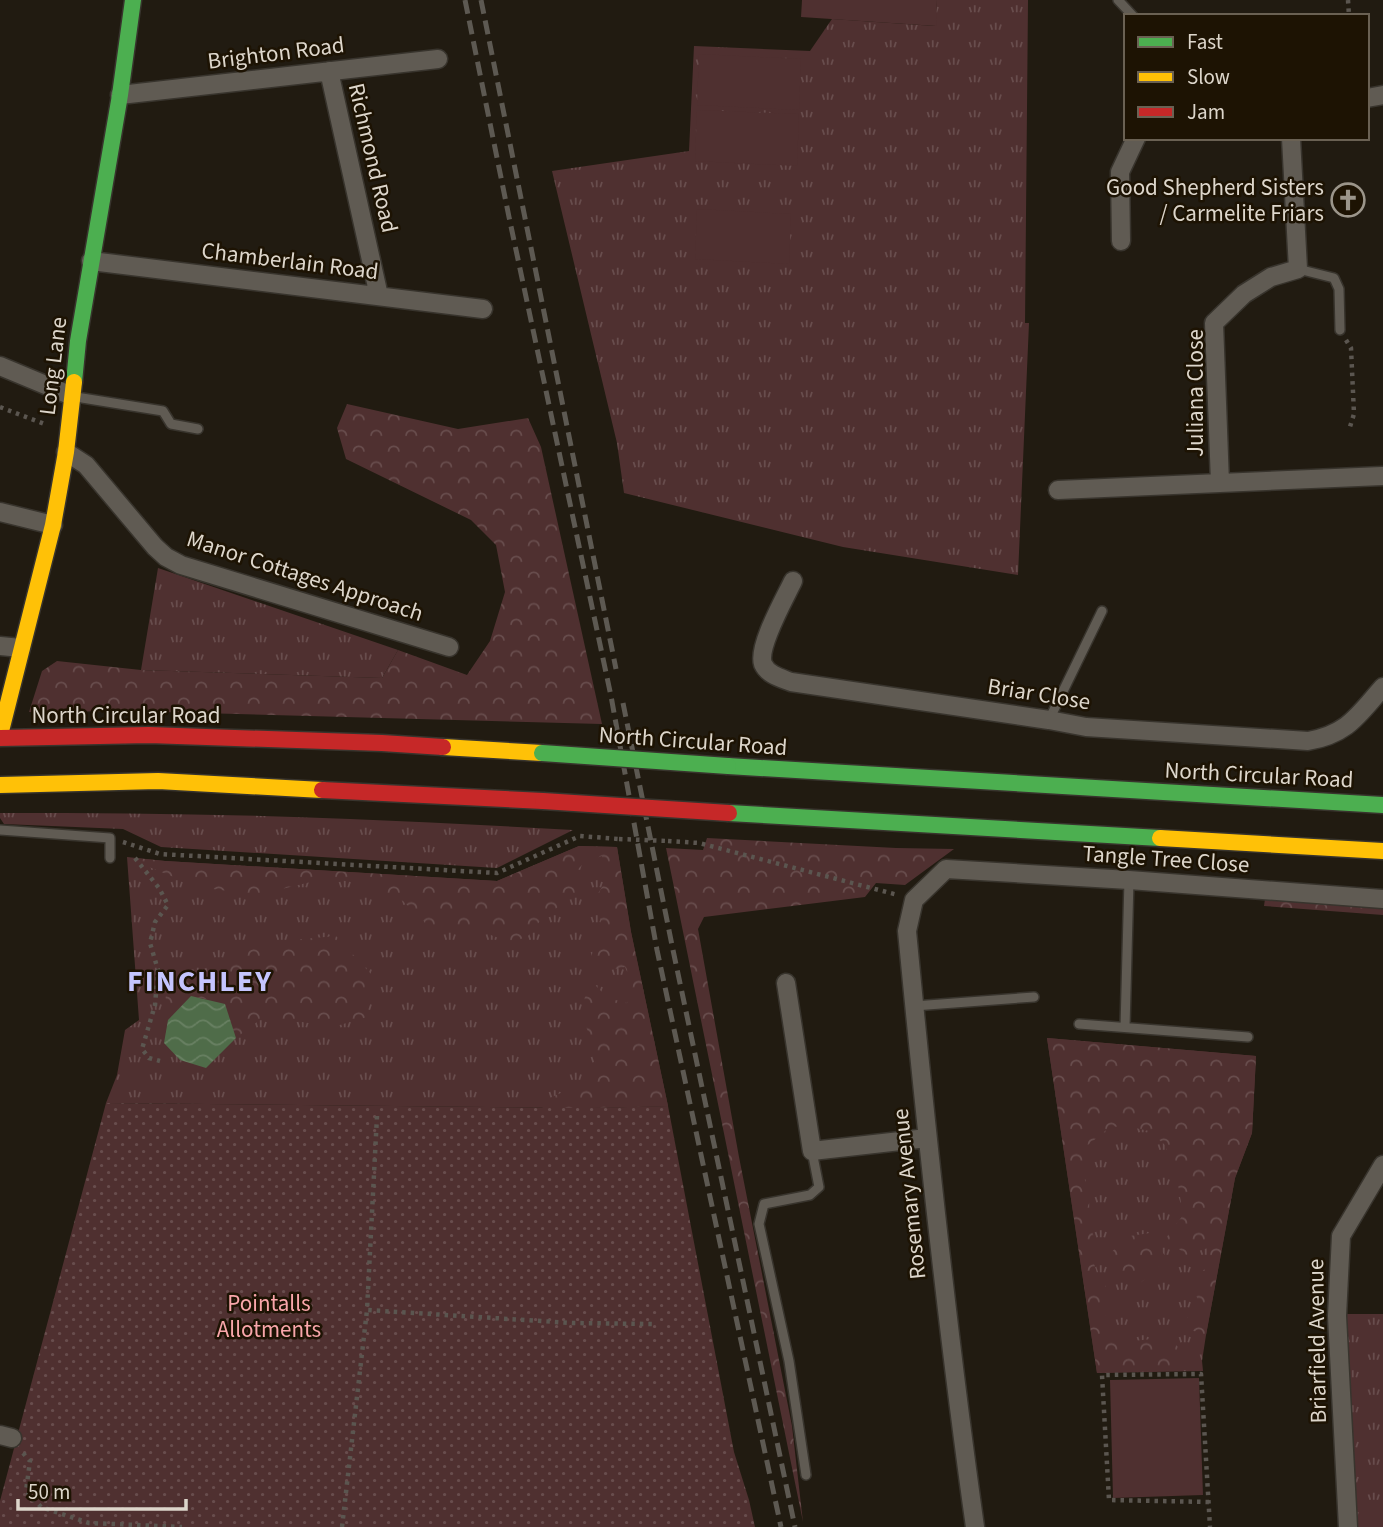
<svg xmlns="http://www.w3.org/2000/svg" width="1383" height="1527" viewBox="0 0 1383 1527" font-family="'Source Sans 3',sans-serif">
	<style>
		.grass { fill: url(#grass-tufts) }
		.forest { fill: url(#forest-crowns) }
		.garden { fill: url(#garden-dots) }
		.pitch { fill: #4f3030 }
		.water { fill: url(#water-waves) }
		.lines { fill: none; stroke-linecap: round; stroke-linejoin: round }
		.lane-casing { stroke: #38342d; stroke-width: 12 }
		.street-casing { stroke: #38342d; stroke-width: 21 }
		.fast-casing { stroke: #38342d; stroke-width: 19 }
		.slow-casing { stroke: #38342d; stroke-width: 19 }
		.jam-casing { stroke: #38342d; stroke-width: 19 }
		.path { stroke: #5b5650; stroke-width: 4.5; stroke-dasharray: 3.5 5; stroke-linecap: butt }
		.lane { stroke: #605b53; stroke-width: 9 }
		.street { stroke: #605b53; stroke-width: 18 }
		.fast { stroke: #4caf50; stroke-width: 16 }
		.slow { stroke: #ffc107; stroke-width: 16 }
		.jam { stroke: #c62828; stroke-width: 16 }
		.rail { stroke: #5d5952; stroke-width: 5; stroke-dasharray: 14 7; stroke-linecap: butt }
		.fast-bridge-casing { stroke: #38342d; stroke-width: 19; stroke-linecap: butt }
		.jam-bridge-casing { stroke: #38342d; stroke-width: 19; stroke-linecap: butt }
		.path-bridge { stroke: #5b5650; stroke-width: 4.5; stroke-dasharray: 3.5 5; stroke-linecap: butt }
		.fast-bridge { stroke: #4caf50; stroke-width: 16 }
		.jam-bridge { stroke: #c62828; stroke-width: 16 }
		.labels { text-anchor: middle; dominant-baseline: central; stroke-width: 5; stroke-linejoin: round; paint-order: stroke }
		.street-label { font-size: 23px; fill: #ddd6cb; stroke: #1d1303 }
		.poi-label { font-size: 23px; fill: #ddd6cb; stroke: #1d1303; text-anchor: end }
		.park-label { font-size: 23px; fill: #f9a6aa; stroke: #1d1303 }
		.district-label { font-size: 30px; font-weight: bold; letter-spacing: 2px; fill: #c4c5fe; stroke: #1d1303 }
	</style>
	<defs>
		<pattern id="grass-tufts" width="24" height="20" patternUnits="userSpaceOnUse" patternTransform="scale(1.75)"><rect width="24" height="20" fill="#4f3030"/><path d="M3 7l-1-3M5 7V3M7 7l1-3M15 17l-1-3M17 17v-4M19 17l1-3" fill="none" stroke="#684d4d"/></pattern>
		<pattern id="forest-crowns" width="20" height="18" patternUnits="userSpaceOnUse" patternTransform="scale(1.75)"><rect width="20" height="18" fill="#4f3030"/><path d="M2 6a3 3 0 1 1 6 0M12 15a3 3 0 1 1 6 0" fill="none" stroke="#684d4d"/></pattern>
		<pattern id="garden-dots" width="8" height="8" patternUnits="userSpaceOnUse" patternTransform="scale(1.75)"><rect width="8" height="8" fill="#4f3030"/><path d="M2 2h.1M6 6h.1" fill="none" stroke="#684d4d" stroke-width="1.8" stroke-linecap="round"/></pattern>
		<pattern id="water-waves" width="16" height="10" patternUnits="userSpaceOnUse" patternTransform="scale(1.75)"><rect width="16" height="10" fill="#4f6c49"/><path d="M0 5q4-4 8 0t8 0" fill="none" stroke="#688062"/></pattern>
	</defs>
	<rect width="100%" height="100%" fill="#211b11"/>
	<path class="grass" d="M 937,0 L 1028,0 L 1025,323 L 1029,323 L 1018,575 L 843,547 L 624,493 L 617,443 L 552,171 L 689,151 L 694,46 L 810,51 L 832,19 L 935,26 Z
		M 158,568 L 398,650 L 382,678 L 141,670 Z
		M 0,813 C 117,813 234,814 350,819 C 425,822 499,826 573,830 L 497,868 L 161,847 L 123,829 L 4,824 L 0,818 Z
		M 579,846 L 617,847 L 631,932 L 668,1106 L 588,1108 L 106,1103 L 117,1075 L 125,1030 L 139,1020 L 127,857 L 165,861 L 497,881 Z
		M 1047,1038 L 1256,1056 L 1252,1133 L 1235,1178 L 1206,1335 L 1202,1361 L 1203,1371 L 1097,1373 Z
		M 1338,1314 L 1383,1314 L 1383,1527 L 1348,1527 Z"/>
	<path class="forest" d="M 347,404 L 458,429 L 528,418 L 541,447 L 602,724 L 127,711 L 29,712 L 42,671 L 57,661 L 141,670 L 382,678 L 398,650 L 467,675 L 490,641 L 505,592 L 496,545 L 471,520 L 346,459 L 337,428 Z
		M 707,838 L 896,848 L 954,849 L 905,885 L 876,883 L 865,897 L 704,917 L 698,929 L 739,1157 L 792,1426 L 803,1522 L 666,848 L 703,850 Z
		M 579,846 L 617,847 L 631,932 L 668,1106 L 588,1108 L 542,1108 L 554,1096 L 588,1081 L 596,1064 L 582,1010 L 589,979 L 608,998 L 627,1003 L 633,985 L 625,967 L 599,972 L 591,958 L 601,920 L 594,900 L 607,879 L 602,856 L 585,862 L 574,873 L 575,894 L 540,921 L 528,936 L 511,943 L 473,928 L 437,934 L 403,901 L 369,883 L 323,879 L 257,895 L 198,887 L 149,867 L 135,858 L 165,861 L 497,881 Z
		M 1265,899 L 1383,904 L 1383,915 L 1264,906 Z
		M 336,936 L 371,974 L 367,1017 L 333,1027 L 265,1016 L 236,1038 L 224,1003 L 191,996 L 168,1020 L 164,981 L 201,970 L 270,942 Z
		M 1047,1038 L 1256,1056 L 1252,1133 L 1235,1178 L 1206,1335 L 1191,1330 L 1187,1318 L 1199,1304 L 1194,1288 L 1195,1273 L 1206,1269 L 1208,1248 L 1186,1255 L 1166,1238 L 1183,1215 L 1176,1172 L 1165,1145 L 1149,1131 L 1126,1126 L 1110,1127 L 1088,1145 L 1082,1166 L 1089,1199 L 1090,1225 L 1094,1237 L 1091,1254 L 1097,1273 L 1110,1293 L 1106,1309 L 1103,1330 L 1114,1343 L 1170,1337 L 1181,1351 L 1177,1363 L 1166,1371 L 1097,1373 Z
		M 1150,1233 L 1165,1256 L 1155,1272 L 1140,1283 L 1119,1276 L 1109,1254 L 1130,1236 Z"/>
	<path class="garden" d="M 106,1103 L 588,1108 L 668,1106 L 734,1452 L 749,1500 L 755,1527 L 0,1527 L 0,1501 Z"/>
	<path class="pitch" d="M 802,0 L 937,0 L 936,26 L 801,17 Z
		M 699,54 L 801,59 L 799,110 L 697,105 Z
		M 697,110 L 799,114 L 797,166 L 695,161 Z
		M 697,209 L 791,214 L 789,264 L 695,259 Z
		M 1199,1378 L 1203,1495 L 1113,1498 L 1110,1380 Z"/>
	<path class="water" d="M 191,996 L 225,1004 L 236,1038 L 206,1068 L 180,1060 L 164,1043 L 168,1020 Z"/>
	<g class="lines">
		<defs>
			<path id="lane" d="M 1118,0 L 1133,16
				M 1298,269 L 1334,278 L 1339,289 L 1340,330
				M 76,397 L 163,411 L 171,424 L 198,429
				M 1049,720 L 1102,611
				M 0,830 L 110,838 L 110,858
				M 914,1006 L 1034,997
				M 1079,1024 L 1248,1037
				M 1125,1027 L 1129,880
				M 806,1475 L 789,1361 L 759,1224 L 764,1204 L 810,1195 L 819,1187 L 812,1151"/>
			<path id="street" d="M 329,71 L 379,296
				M 120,95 L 438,59
				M 1367,98 L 1383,95
				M 1121,241 L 1120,172 L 1136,138
				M 91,261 L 483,309
				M 0,366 L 72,396
				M 66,452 L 86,465 L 155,547 L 166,557 L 181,565 L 449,647
				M 1220,483 L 1214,323 L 1244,294 L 1271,277 L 1298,269 L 1291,138
				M 1058,490 L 1382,476
				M 0,512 L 53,525
				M 793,581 C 785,598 757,647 763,664 C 768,675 781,678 791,682 L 1049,720 L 1086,727 L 1308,741 C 1348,734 1358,715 1383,687
				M 0,646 L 21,648
				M 786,983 L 812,1151 L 927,1138
				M 0,1435 L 12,1438
				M 975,1527 C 947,1329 926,1130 907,931 L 914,900 L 946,869 L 1129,880 L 1383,899
				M 1348,1527 L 1337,1316 L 1341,1236 L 1383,1165"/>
			<path id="fast" d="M 74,382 L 78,341 L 120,95 L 133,0
				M 728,766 L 1383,805
				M 729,813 L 1160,838"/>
			<path id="slow" d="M 0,735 L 53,525 L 66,452 L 74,382
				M 443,747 L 542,753
				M 0,785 L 158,781 L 322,790
				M 1160,838 L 1383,851"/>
			<path id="jam" d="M 0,738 L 149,735 L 382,743 L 443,747
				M 322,790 L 543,801"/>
		</defs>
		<use href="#lane" class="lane-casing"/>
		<use href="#street" class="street-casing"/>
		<use href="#fast" class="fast-casing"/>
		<use href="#slow" class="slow-casing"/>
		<use href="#jam" class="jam-casing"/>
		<path class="path" d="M 1348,0 L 1349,16
			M 1346,340 L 1351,348 L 1354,414 L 1349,430
			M 0,407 L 47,425
			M 668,841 L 699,843 L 898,895
			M 123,842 L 160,854 L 497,873 L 580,836 L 619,839
			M 135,858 L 159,888 L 168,905 L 155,922 L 150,943 L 158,970 L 155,1005 L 142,1049 L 149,1058 L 160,1061
			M 377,1116 L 367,1310 L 572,1323 L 652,1324
			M 23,1453 L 30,1461 L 26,1491 L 41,1507 L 89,1523 L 182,1527
			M 1209,1502 L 1109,1500 L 1102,1375 L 1201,1374 L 1210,1527
			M 342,1527 L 367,1310"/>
		<use href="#lane" class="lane"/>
		<use href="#street" class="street"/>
		<use href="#fast" class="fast"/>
		<use href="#slow" class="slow"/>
		<use href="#jam" class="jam"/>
		<path class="rail" d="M 465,0 L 509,217 L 611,696 L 657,950 L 781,1527
			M 481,0 L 616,669
			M 623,703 L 673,950 L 795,1527"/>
		<defs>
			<path id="fast-bridge" d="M 542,753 L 728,766"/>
			<path id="jam-bridge" d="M 543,801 L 729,813"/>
		</defs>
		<use href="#fast-bridge" class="fast-bridge-casing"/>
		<use href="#jam-bridge" class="jam-bridge-casing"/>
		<path class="path-bridge" d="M 619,839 L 668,841"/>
		<use href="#fast-bridge" class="fast-bridge"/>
		<use href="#jam-bridge" class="jam-bridge"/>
	</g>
	<defs>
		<symbol id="church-ring" viewBox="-11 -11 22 22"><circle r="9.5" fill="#1d1303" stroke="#9b958a" stroke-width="1.5"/><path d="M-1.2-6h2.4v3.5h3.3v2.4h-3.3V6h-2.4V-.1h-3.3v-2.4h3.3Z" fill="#9b958a"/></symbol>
	</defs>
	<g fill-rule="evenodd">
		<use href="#church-ring" x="1329" y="181" width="38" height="38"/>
	</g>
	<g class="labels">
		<g class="street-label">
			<text transform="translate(276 53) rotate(-7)">Brighton Road</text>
			<text transform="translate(373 158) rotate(77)">Richmond Road</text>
			<text transform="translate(290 261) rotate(7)">Chamberlain Road</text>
			<text transform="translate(53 366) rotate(-83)">Long Lane</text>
			<text transform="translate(1195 393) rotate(-90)">Juliana Close</text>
			<text transform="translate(305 576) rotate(18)">Manor Cottages Approach</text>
			<text transform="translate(1039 694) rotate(9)">Briar Close</text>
			<text x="126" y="715">North Circular Road</text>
			<text transform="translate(693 741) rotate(4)">North Circular Road</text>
			<text transform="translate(1259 775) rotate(3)">North Circular Road</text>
			<text transform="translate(1166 859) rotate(4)">Tangle Tree Close</text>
			<text transform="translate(909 1194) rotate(-96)">Rosemary Avenue</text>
			<text transform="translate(1317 1341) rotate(-91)">Briarfield Avenue</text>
		</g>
		<g class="poi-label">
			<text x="1324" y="187">Good Shepherd Sisters<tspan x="1324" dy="26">/ Carmelite Friars</tspan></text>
		</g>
		<g class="park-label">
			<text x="269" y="1303">Pointalls<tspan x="269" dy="26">Allotments</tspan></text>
		</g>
		<g class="district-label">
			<text x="200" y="981">FINCHLEY</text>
		</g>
	</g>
	<rect x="1124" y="14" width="245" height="126" fill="#1d1303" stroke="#6a6153" stroke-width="2"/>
	<rect x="1138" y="37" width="35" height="10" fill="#4caf50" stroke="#6a6153" stroke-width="2"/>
	<text x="1187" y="49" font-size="21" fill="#ddd6cb">Fast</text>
	<rect x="1138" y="72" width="35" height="10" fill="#ffc107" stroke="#6a6153" stroke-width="2"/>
	<text x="1187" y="84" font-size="21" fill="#ddd6cb">Slow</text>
	<rect x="1138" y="107" width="35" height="10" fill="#c62828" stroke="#6a6153" stroke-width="2"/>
	<text x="1187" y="119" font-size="21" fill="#ddd6cb">Jam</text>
	<path d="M18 1499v10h168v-10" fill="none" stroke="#ddd6cb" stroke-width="3.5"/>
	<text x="28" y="1499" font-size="21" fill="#ddd6cb" stroke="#1d1303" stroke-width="5" paint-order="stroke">50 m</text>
</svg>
